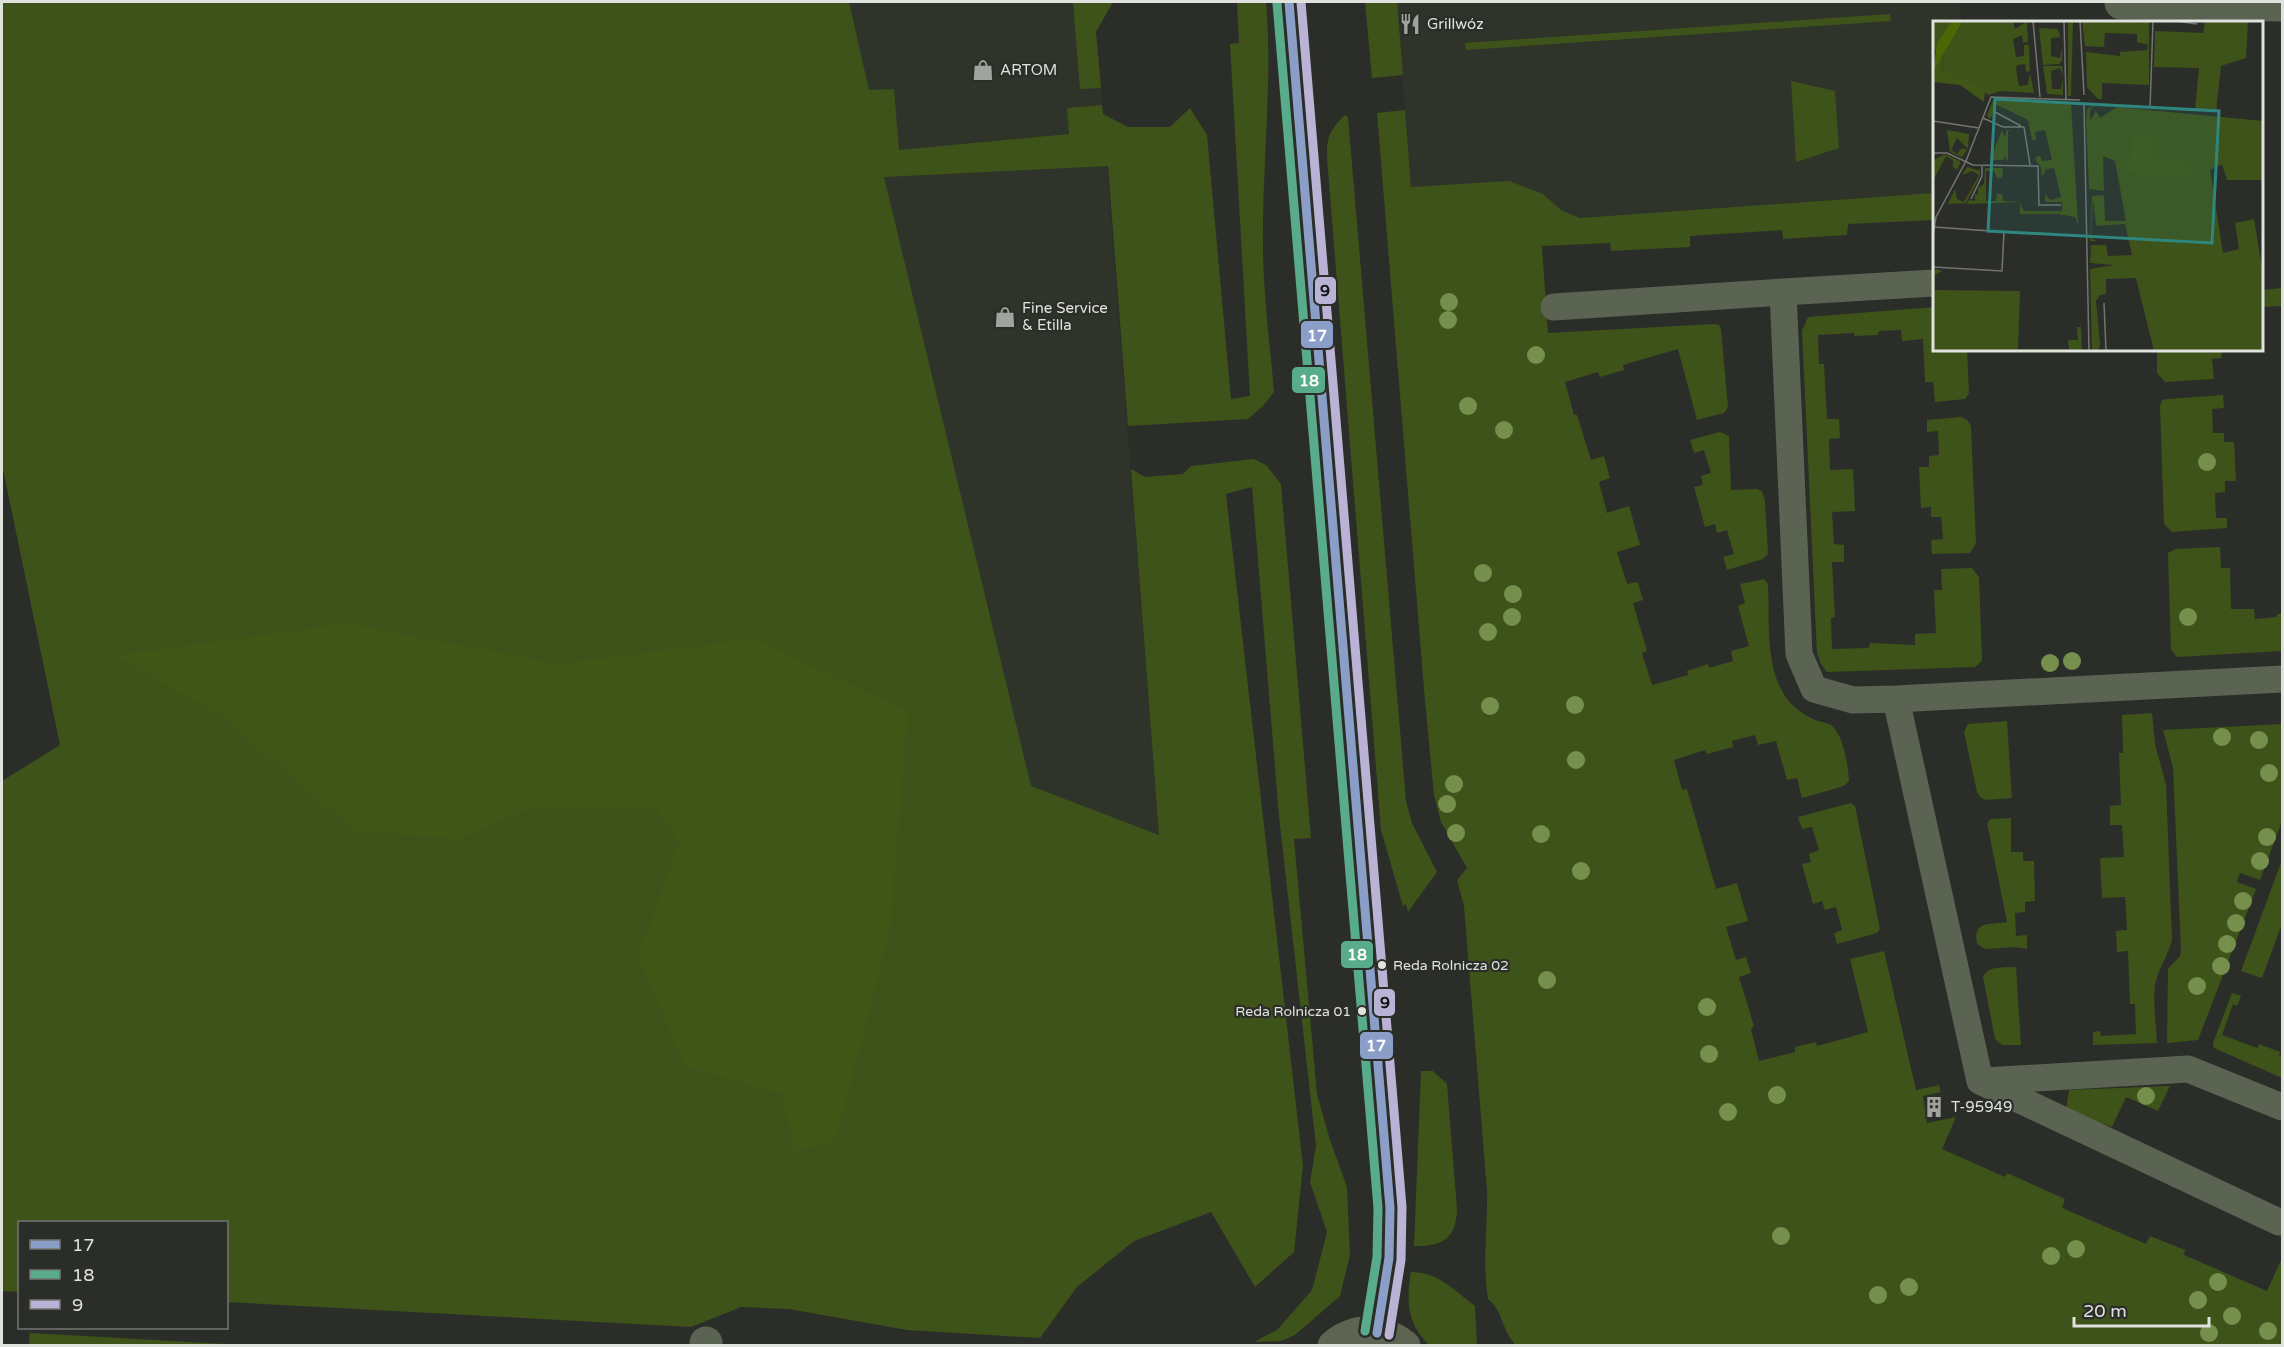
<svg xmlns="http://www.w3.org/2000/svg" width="2284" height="1347" viewBox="0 0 2284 1347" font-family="'Varela Round',sans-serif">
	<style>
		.built { fill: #2f342a }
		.green { fill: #3e5319 }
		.forest { fill: #3f5617 }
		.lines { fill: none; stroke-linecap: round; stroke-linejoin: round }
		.service { stroke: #5b6352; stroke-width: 27 }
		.minor { stroke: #5b6352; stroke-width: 33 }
		.secondary { stroke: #5d6452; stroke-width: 33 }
		.bus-1-casing { stroke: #2b2e28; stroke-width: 14 }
		.bus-2-casing { stroke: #2b2e28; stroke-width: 14 }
		.bus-3-casing { stroke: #2b2e28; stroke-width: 14 }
		.bus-1 { stroke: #8a9ec8; stroke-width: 9 }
		.bus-2 { stroke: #58ac8b; stroke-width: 9 }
		.bus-3 { stroke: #bab3d6; stroke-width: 9 }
		.tree { fill: #75904c }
		.bus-dot { fill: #e0e2de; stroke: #2b2e28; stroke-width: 2 }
		.labels { text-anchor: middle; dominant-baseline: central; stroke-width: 4.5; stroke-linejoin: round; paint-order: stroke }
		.bus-label { font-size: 14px; fill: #e0e2de; stroke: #2b2e28; text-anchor: start }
		.poi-label { font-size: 15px; fill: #e0e2de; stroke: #2b2e28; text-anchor: start }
		.inset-road { fill: none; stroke: #737571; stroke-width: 1.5 }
		.view { fill: #2e867f; fill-opacity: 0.15; stroke: #2e867f; stroke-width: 3 }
		.inset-edge { fill: none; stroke: #e0e2de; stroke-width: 3 }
		.line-badge { stroke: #2b2e28; stroke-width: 2 }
		.badge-label { font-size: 16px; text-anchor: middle; font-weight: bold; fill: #fff }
		.pale-badge-label { font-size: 16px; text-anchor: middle; font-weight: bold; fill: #111 }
	</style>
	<rect width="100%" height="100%" fill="#2b2d29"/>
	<path class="built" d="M 841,2 L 1094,2 L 1159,835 L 1030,786 Z
		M 1397,2 L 1959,2 L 1960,22 L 1934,22 L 1934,193 L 1414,229 Z"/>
	<path class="green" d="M 2,2 L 849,2 L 869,90 L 894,89 L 899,150 L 1069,134 L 1067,108 L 1102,105 L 1103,114 L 1128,127 L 1170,127 L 1190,108 L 1207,135 L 1231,399 L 1250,396 L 1230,44 L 1239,43 L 1237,2 L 1266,2 C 1273,83 1262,164 1263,245 C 1263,294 1270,344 1274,392 L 1263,406 L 1248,419 L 1128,426 L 1108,166 L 884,177 L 1031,786 L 1159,835 L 1131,469 L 1145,477 L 1183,474 L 1191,466 L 1254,459 L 1266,465 L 1281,484 L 1311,838 L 1294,839 L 1317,1094 L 1330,1140 L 1347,1187 L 1350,1255 L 1340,1296 L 1295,1335 L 1281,1341 L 1254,1342 L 1277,1330 L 1312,1290 L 1327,1232 L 1310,1182 L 1316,1146 L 1279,816 L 1252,487 L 1226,494 L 1303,1166 L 1294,1252 L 1255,1287 L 1211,1212 L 1134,1241 L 1077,1287 L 1040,1338 L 907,1330 L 789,1309 L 741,1307 L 691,1327 L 227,1302 L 226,1222 L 20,1222 L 19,1292 L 2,1291 L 2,781 L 60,745 L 2,464 Z
		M 1073,2 L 1113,2 L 1096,32 L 1101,88 L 1080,89 Z
		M 1365,2 L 1397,2 L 1403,75 L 1372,78 Z
		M 1890,14 L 1891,21 L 1466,50 L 1465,43 Z
		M 1791,81 L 1835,91 L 1839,148 L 1796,162 Z
		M 1405,110 L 1411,187 L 1509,181 L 1543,194 L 1561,210 L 1579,218 L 1934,193 L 1934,220 L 1848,224 L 1847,235 L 1783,239 L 1782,230 L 1690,236 L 1690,247 L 1611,251 L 1610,243 L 1542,246 L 1548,333 L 1714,324 L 1719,325 L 1721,329 L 1728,407 L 1724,413 L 1697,420 L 1678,349 L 1623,365 L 1624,370 L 1600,377 L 1598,372 L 1565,382 L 1574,415 L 1577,415 L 1591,460 L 1604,456 L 1610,478 L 1599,482 L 1607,513 L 1629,506 L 1640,545 L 1617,552 L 1627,584 L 1638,582 L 1643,600 L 1633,603 L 1647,651 L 1642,653 L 1652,685 L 1688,675 L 1687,671 L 1708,664 L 1709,668 L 1733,661 L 1731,651 L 1749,646 L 1738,606 L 1745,603 L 1740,584 L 1764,579 L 1768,584 C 1770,621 1764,669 1788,700 C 1795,709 1807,717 1818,721 C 1822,722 1828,723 1831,725 C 1844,735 1848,766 1849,781 L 1844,786 L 1802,798 L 1797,778 L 1787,780 L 1776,741 L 1758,745 L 1755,735 L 1732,741 L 1733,747 L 1707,754 L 1705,750 L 1674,760 L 1682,790 L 1687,789 L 1716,889 L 1737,883 L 1748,921 L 1726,927 L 1736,960 L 1746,957 L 1751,973 L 1739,977 L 1754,1026 L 1751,1029 L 1759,1061 L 1795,1052 L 1795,1047 L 1816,1042 L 1817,1046 L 1868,1032 L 1850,959 L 1884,951 L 1916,1090 L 1939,1085 L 1941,1092 L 1923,1096 L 1927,1123 L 1956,1117 L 1942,1149 L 2005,1177 L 2007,1173 L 2065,1199 L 2062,1208 L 2146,1244 L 2150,1236 L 2185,1250 L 2184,1255 L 2267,1291 L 2282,1258 L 2282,1345 L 1515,1345 C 1512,1340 1507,1334 1505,1328 C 1500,1316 1499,1308 1488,1299 C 1482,1263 1488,1227 1487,1191 L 1464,906 L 1457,880 L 1467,868 L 1441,822 L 1434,795 L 1425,701 L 1377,113 Z
		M 1345,115 L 1348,117 L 1406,801 L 1412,823 L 1437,872 L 1408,912 L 1406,904 L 1403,906 L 1381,830 L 1328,170 C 1326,144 1325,134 1345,115 Z
		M 2282,288 L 2282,306 L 2262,307 L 2262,290 Z
		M 1934,307 L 1934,350 L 1967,350 L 1969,393 L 1965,399 L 1935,402 L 1933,382 L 1925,382 L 1923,339 L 1902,341 L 1901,330 L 1879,331 L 1878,335 L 1854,336 L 1854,333 L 1818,335 L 1819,364 L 1824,364 L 1827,419 L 1839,419 L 1840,438 L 1829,439 L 1830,470 L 1853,469 L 1855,511 L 1832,512 L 1834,544 L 1844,545 L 1844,562 L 1832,562 L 1835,617 L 1831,618 L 1832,649 L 1869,648 L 1870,643 L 1915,645 L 1915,634 L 1936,633 L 1934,590 L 1942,590 L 1941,569 L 1972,568 L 1979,577 L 1982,661 L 1975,667 L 1827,672 L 1821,664 L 1817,653 L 1802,331 L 1808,317 Z
		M 2157,350 L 2221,350 L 2222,358 L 2212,359 L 2214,379 L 2165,382 L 2157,373 Z
		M 2223,395 L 2224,408 L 2212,409 L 2213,433 L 2224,433 L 2224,442 L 2234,442 L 2236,481 L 2225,481 L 2225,492 L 2215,493 L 2216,518 L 2227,518 L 2227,528 L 2172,532 L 2164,524 L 2160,406 L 2162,400 L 2168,399 Z
		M 1961,417 L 1967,420 L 1971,426 L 1976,543 L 1970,553 L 1932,554 L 1931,540 L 1943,539 L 1941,517 L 1931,517 L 1931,507 L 1921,508 L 1919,467 L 1929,467 L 1929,456 L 1939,455 L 1938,431 L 1927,432 L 1927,420 Z
		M 1720,432 L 1729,436 L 1731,490 L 1757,489 L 1762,491 L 1765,501 L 1768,554 L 1763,559 L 1727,570 L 1723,557 L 1734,554 L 1727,530 L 1717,533 L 1715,524 L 1705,527 L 1694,487 L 1703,485 L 1701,476 L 1711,473 L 1704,450 L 1694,453 L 1690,440 Z
		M 2220,547 L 2221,568 L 2230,568 L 2231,609 L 2254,609 L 2255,619 L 2277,617 L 2277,614 L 2282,614 L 2282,651 L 2177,657 L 2171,650 L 2168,553 L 2176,549 Z
		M 2152,713 L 2155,744 L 2166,785 L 2172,940 C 2168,956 2158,969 2155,985 C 2153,1003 2156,1025 2157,1043 L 2093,1045 L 2093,1032 L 2100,1031 L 2101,1036 L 2136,1034 L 2135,1004 L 2130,1004 L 2128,951 L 2117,952 L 2116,931 L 2127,930 L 2125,897 L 2102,898 L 2100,858 L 2124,857 L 2122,825 L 2110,825 L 2110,806 L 2121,805 L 2119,753 L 2123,753 L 2122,715 Z
		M 2007,721 L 2012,798 L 1986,800 L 1980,797 L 1977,792 L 1964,732 L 1968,724 Z
		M 2282,724 L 2282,821 L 2260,880 L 2240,873 L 2237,882 L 2256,889 L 2198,1040 L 2167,1043 L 2168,969 L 2180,956 L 2181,950 L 2173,768 L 2163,730 Z
		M 1851,803 L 1855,806 L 1880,929 L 1877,933 L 1837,944 L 1834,933 L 1842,930 L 1836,907 L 1825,910 L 1822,901 L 1813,904 L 1802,864 L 1811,862 L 1809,854 L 1819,850 L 1812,827 L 1802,829 L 1798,817 Z
		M 2011,818 L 2011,852 L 2023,852 L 2023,861 L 2034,861 L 2035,901 L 2025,902 L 2025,912 L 2015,913 L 2016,936 L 2027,935 L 2027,949 L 2015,947 L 1985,949 L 1977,944 C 1972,920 1991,925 2007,922 L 1987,823 L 1991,819 Z
		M 2282,860 L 2282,924 L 2262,978 L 2241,971 Z
		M 2016,967 L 2021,1045 L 2002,1045 L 1995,1039 L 1983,977 C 1988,965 2004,968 2016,967 Z
		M 2232,993 L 2241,996 L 2237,1006 L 2233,1004 L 2222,1035 L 2257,1048 L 2259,1044 L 2280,1052 L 2279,1056 L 2282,1057 L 2282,1078 L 2214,1048 L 2213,1043 Z
		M 1421,1071 L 1433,1071 L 1447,1084 L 1457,1209 C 1456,1240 1442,1246 1414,1246 Z
		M 2170,1086 L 2158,1111 L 2126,1097 L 2112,1127 L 2066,1110 L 2069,1090 Z
		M 1411,1272 C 1438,1272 1454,1290 1475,1306 L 1477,1345 L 1429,1345 C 1407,1324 1406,1300 1411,1272 Z
		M 30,1333 L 243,1345 L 29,1345 Z"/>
	<path class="forest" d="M 345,623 L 558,664 L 754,639 L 908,711 L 890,929 L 836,1141 L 795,1151 L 782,1094 L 685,1066 L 638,957 L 679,842 L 656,808 L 533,807 L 460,839 L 354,831 L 221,715 L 114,656 Z"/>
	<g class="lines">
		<path class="service" d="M 1783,292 L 1934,283
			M 1554,307 L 1783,292 L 1799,654 L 1814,689 L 1853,700 L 1896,699 L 2282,679
			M 1896,699 L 1980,1081
			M 1980,1081 L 2279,1222
			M 1984,1081 L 2188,1069 L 2282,1107"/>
		<path class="minor" d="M 2121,2 L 2121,3 L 2282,5
			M 706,1343 L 706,1346"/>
		<path class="secondary" d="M 1289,2 L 1390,1208 L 1389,1258 L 1377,1333
			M 1334,1346 C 1356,1328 1383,1329 1404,1346"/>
		<defs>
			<path id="bus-1" d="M 1289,2 L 1390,1208 L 1389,1258 L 1377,1333"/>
			<path id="bus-2" d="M 1277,3 L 1378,1208 L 1377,1257 L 1365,1331"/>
			<path id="bus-3" d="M 1301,2 L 1402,1207 L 1401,1260 L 1389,1335"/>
		</defs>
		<use href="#bus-1" class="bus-1-casing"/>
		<use href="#bus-2" class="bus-2-casing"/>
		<use href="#bus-3" class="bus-3-casing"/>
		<use href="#bus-1" class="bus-1"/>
		<use href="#bus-2" class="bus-2"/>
		<use href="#bus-3" class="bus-3"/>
	</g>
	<g class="tree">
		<circle cx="1449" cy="302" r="9"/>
		<circle cx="1448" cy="320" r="9"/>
		<circle cx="1536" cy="355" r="9"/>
		<circle cx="1468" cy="406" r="9"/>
		<circle cx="1504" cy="430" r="9"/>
		<circle cx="2207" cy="462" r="9"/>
		<circle cx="1483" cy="573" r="9"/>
		<circle cx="1513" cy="594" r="9"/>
		<circle cx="1512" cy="617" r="9"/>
		<circle cx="2188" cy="617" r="9"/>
		<circle cx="1488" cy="632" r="9"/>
		<circle cx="2072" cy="661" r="9"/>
		<circle cx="2050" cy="663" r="9"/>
		<circle cx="1575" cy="705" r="9"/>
		<circle cx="1490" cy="706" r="9"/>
		<circle cx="2222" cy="737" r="9"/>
		<circle cx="2259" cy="740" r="9"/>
		<circle cx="1576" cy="760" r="9"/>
		<circle cx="2269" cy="773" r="9"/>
		<circle cx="1454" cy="784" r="9"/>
		<circle cx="1447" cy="804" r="9"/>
		<circle cx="1456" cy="833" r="9"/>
		<circle cx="1541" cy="834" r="9"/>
		<circle cx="2267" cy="837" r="9"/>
		<circle cx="2260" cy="861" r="9"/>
		<circle cx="1581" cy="871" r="9"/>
		<circle cx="2243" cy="901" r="9"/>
		<circle cx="2236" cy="923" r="9"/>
		<circle cx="2227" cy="944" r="9"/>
		<circle cx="2221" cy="966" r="9"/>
		<circle cx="1547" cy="980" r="9"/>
		<circle cx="2197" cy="986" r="9"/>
		<circle cx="1707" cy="1007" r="9"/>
		<circle cx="1709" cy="1054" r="9"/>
		<circle cx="1777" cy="1095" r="9"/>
		<circle cx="2146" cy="1096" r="9"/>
		<circle cx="1728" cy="1112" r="9"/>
		<circle cx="1781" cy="1236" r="9"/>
		<circle cx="2076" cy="1249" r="9"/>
		<circle cx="2051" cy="1256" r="9"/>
		<circle cx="2218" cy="1282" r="9"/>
		<circle cx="1909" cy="1287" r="9"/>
		<circle cx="1878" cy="1295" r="9"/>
		<circle cx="2198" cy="1300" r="9"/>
		<circle cx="2232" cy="1316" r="9"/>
		<circle cx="2268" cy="1331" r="9"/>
		<circle cx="2209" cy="1333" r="9"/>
	</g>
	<defs>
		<symbol id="restaurant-bare" viewBox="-9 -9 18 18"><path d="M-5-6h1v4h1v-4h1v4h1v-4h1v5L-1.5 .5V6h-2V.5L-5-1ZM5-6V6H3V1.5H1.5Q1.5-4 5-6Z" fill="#a1a39f" stroke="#2b2e28" stroke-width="2.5" paint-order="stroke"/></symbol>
		<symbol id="shop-bare" viewBox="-9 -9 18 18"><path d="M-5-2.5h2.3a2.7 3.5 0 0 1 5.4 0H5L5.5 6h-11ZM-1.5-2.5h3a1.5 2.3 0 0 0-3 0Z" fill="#a1a39f" stroke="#2b2e28" stroke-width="2.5" paint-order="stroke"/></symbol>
		<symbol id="building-bare" viewBox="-9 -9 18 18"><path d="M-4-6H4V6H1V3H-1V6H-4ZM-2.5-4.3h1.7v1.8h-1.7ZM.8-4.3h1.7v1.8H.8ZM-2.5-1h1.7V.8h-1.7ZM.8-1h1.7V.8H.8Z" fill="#a1a39f" stroke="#2b2e28" stroke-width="2.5" paint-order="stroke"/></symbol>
	</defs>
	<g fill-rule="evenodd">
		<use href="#restaurant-bare" x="1395" y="9" width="30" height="30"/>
		<use href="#shop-bare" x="968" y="55" width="30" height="30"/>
		<use href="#shop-bare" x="990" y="302" width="30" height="30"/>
		<use href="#building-bare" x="1919" y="1092" width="30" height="30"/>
	</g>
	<g class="bus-dot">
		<circle cx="1382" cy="965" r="5"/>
		<circle cx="1362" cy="1011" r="5"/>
	</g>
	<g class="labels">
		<g class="bus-label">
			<text x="1393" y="965">Reda Rolnicza 02</text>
			<text x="1351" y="1011" text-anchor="end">Reda Rolnicza 01</text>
		</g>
		<g class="poi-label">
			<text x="1427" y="24">Grillwóz</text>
			<text x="1000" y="70">ARTOM</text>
			<text x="1022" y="308">Fine Service<tspan x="1022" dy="17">&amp; Etilla</tspan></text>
			<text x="1951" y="1107">T-95949</text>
		</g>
	</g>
	<g transform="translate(1933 21)">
		<rect width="330" height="330" fill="#2b2d29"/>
		<path d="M 0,0 L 19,0 L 0,34 ZM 31,0 L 80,0 L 82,8 L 94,0 L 95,21 L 90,22 L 89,14 L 80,18 L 83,36 L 91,35 L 91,24 L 96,24 L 97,50 L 93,51 L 92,43 L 84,44 L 83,48 L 86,65 L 95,64 L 97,52 L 101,72 L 68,70 L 55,74 L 32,57 L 23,58 L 18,52 L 8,53 L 11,36 L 8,33 ZM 135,0 L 140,0 L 138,75 L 135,75 ZM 149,0 L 216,0 L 216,64 L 169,62 L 169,78 L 165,78 L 154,66 L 153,31 L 187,35 L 187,31 L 214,29 L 215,24 L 204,21 L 204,13 L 172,12 L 171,26 L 152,25 ZM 272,0 L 315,0 L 313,37 L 288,45 L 283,91 L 262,89 L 266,47 L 221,46 L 222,10 L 270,12 ZM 106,7 L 125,8 L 129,24 L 127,16 L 118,17 L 118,35 L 127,37 L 129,27 L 129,39 L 126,43 L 110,44 ZM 110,45 L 129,45 L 130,55 L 127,47 L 118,50 L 119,68 L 128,68 L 130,57 L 130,74 L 114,73 ZM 60,79 L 138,82 L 145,204 L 142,196 L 125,193 L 87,193 L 87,182 L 91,190 L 129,190 L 129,181 L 112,181 L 112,173 L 117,179 L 128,176 L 121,147 L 113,148 L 109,156 L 108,146 L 103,140 L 102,136 L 107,135 L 109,140 L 119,139 L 112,109 L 102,111 L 103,119 L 99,119 L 95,99 L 64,84 L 57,98 L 54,95 ZM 163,84 L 157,89 L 157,100 L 163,90 L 167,97 L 184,86 L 330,100 L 330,159 L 294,159 L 289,143 L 277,149 L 290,232 L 306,228 L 302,202 L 321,198 L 330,252 L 330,330 L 221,330 L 203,257 L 173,258 L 173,273 L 167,274 L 163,280 L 167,323 L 165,330 L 159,330 L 157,248 L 181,244 L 157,242 L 158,224 L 173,224 L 175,235 L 199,234 L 192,203 L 163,205 L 160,177 L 158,217 L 164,220 L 157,220 L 159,175 L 171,174 L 172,200 L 193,200 L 182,140 L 170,135 L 171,170 L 156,168 L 153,99 L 154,88 ZM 14,109 L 36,113 L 35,128 L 24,117 L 18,129 L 24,133 L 29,127 L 34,129 L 29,136 L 17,131 ZM 69,109 L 72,116 L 73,109 L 79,109 L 75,110 L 75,141 L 71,135 L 71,139 L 57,139 ZM 10,134 L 14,134 L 27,140 L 27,142 L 24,149 L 20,146 L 20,139 L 13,135 L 0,160 L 1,139 ZM 34,146 L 47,150 L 47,155 L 33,182 L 15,183 L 22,168 L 24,178 L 31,181 L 46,154 L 39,150 L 29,154 ZM 52,147 L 70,147 L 69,157 L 64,157 L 61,150 L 53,150 L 53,180 L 63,180 L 64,173 L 69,173 L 70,180 L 89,181 L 34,183 L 36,179 L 42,180 L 42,173 L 45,174 L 45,167 L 51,163 ZM 3,248 L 9,250 L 2,254 L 2,269 L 87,270 L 85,328 L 136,328 L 135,319 L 145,319 L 144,306 L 148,306 L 149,330 L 0,330 L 0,250 Z" fill="#3e5319"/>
		<path d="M 8,34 L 11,36 L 8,52 L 15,48 L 23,58 L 32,57 L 52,69 L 51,81 L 27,64 L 0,61 L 0,50 ZM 207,105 L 208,111 L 217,114 L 221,125 L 219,139 L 249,139 L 271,157 L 208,156 L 194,148 L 203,106 Z" fill="#3f5617"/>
		<path d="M 19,0 L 30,0 L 0,50 L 4,22 Z" fill="#4a6806"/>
		<path class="inset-road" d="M 100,0 L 107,76M 131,0 L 133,78M 147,0 L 151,74M 243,0 L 264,3M 151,84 L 156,330M 217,87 L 220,0M 62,91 L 88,105M 50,97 L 70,106 L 91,106M 0,100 L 46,107M 91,106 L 97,144M 0,132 L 14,132 L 40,144 L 105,145 L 106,184 L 128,184M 38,178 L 49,155 L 49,144M 0,216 L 3,196 L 33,140 L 58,76 L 147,79M 0,246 L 69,250 L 71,211 L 1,206M 171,282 L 173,330"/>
		<path class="view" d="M 62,78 L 286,90 L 279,222 L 55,210 Z"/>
		<rect width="330" height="330" class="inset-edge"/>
	</g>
	<g class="line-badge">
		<rect x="1314" y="276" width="23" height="29" rx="6" fill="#bab3d6"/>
		<rect x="1300" y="320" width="34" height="29" rx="6" fill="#8a9ec8"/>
		<rect x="1291" y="366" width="35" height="28" rx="6" fill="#58ac8b"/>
		<rect x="1340" y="940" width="34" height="29" rx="6" fill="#58ac8b"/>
		<rect x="1373" y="988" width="23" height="29" rx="6" fill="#bab3d6"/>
		<rect x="1359" y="1031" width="35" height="29" rx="6" fill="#8a9ec8"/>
	</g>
	<g class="badge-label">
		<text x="1317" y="341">17</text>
		<text x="1309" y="386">18</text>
		<text x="1357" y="960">18</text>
		<text x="1376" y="1051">17</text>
	</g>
	<g class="pale-badge-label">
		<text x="1325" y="296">9</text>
		<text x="1385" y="1008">9</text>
	</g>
	<rect width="2284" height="1347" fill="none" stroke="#e0e2de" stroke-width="6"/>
	<rect x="18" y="1221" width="210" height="108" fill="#2b2e28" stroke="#737671" stroke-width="1.5"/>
	<rect x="30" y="1240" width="30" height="9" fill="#8a9ec8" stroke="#737671" stroke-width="1.5"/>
	<text x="72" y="1251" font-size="18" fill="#e0e2de">17</text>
	<rect x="30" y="1270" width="30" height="9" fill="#58ac8b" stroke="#737671" stroke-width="1.5"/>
	<text x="72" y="1281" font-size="18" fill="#e0e2de">18</text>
	<rect x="30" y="1300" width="30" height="9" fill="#bab3d6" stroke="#737671" stroke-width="1.5"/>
	<text x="72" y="1311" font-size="18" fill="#e0e2de">9</text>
	<path d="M2074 1317v9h135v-9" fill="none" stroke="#e0e2de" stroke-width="3"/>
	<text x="2083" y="1317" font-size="18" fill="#e0e2de" stroke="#2b2e28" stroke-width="4.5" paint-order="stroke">20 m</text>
</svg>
